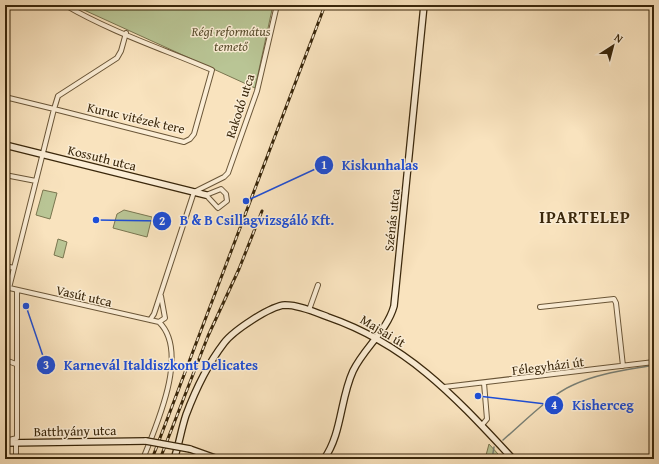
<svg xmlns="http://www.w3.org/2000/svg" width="659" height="464" viewBox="0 0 659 464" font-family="'Gentium Book Plus',serif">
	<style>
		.green { fill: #b9c595; stroke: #7a7650 }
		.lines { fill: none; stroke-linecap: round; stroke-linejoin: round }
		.stream { stroke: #798076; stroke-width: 1.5 }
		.street-casing { stroke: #6a5638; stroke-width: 6 }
		.secondary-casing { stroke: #3a270b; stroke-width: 8 }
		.street { stroke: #fbedd5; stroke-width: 4 }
		.secondary { stroke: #fbedd5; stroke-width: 5.5 }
		.rail-casing { stroke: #3a270b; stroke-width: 3 }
		.rail { stroke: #fbedd5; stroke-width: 1.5; stroke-dasharray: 4.5; stroke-linecap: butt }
		.secondary-bridge-casing { stroke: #3a270b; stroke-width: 8; stroke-linecap: butt }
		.secondary-bridge { stroke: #fbedd5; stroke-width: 5.5 }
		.labels { text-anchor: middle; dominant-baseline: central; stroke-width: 3; stroke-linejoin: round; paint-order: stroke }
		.park-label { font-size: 13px; font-style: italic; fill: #5a4e2e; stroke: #fbedd5 }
		.street-label { font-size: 13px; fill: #3a270b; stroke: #fbedd5 }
		.district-label { font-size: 17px; font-weight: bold; letter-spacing: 1px; fill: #3a270b; stroke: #fbedd5 }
		.leader { fill: none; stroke: #1d4ed8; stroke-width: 1.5 }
		.callout-dot { fill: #1d4ed8; stroke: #fbedd5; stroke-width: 1.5 }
		.mark-label { font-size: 12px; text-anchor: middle; font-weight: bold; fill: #fff }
		.callout-label { font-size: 14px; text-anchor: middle; font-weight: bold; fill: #1d4ed8; stroke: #fbedd5; stroke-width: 3; stroke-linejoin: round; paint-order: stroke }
	</style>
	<rect width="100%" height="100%" fill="#f9e3be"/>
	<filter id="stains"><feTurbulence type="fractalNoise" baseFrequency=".005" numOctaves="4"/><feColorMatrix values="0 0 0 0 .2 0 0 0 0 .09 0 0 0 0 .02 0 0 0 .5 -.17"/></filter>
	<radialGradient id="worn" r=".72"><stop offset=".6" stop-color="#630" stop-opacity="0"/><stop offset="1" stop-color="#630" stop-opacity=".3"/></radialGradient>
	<path class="green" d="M 73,5 L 273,5 L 255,88 Z
		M 43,190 L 57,193 L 50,219 L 36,215 Z
		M 124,210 L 152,217 L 147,237 L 113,228 L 117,214 Z
		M 58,239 L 67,242 L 63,258 L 54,255 Z
		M 489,444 L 498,454 L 497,459 L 485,459 Z"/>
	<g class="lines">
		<path class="stream" d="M 503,440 C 523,423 550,395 573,385 C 598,373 627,370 654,365
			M 492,459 L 494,447"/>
		<defs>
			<path id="street" d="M 65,5 C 111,32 163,49 212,70 L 194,134 L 190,139 L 184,142 L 54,109 L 58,96 L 117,58 L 121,51 L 126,33
				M 5,97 L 54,109 L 9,288
				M 5,175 L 36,181
				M 221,189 L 226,194 L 227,201 L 218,208 L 206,195 Z
				M 5,266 L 14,268
				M 5,287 L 159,322
				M 540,307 L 614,299 L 616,303 L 623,366
				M 309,310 L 318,285
				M 150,320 L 154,314 L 194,192 L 224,177 L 228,173 L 257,91 L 277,5
				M 159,322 L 165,318 L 161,296
				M 5,360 L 16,364
				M 444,387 L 654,362
				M 482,425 L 487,419 L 484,383
				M 5,441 L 17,438 L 17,291
				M 16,443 L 16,459
				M 143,459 C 156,426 190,352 159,322"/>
			<path id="secondary" d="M 5,145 L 206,195
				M 5,443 L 146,441
				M 190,449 L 218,459
				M 174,459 C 179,445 181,430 186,415 C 195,391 208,364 224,343 C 233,331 270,306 285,305 C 299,305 315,312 328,317 C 409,345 457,399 513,459
				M 324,459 C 342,434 340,399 353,371 C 364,348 387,331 394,306 L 424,5"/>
		</defs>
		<use href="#street" class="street-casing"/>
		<use href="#secondary" class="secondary-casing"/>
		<use href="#street" class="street"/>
		<use href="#secondary" class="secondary"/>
		<defs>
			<path id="rail" d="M 152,459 L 325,5
				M 160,459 L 208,336 L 239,269 L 262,211"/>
		</defs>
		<use href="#rail" class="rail-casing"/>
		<use href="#rail" class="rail"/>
		<defs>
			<path id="secondary-bridge" d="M 146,441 L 190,449"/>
		</defs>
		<use href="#secondary-bridge" class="secondary-bridge-casing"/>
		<use href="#secondary-bridge" class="secondary-bridge"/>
	</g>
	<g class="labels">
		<g class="park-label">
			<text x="231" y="31">Régi református<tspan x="231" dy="15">temető</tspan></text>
		</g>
		<g class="street-label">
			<text transform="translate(240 106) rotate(-72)">Rakodó utca</text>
			<text transform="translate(136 118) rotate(13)">Kuruc vitézek tere</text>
			<text transform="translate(102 158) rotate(14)">Kossuth utca</text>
			<text transform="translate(392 220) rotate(-84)">Szénás utca</text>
			<text transform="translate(84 296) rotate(13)">Vasút utca</text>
			<text transform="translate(383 331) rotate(31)">Majsai út</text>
			<text transform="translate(548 366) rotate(-7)">Félegyházi út</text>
			<text transform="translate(75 431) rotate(-1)">Batthyány utca</text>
		</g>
		<g class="district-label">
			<text x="585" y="216">IPARTELEP</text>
		</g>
	</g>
	<path class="leader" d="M246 201L324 165M96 220L162 221M26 306L46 365M478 396L554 405"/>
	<g class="callout-dot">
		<circle cx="246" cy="201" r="4"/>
		<circle cx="96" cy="220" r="4"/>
		<circle cx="26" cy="306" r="4"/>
		<circle cx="478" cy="396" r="4"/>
		<circle cx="324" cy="165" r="10"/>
		<circle cx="162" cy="221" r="10"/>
		<circle cx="46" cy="365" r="10"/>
		<circle cx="554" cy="405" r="10"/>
	</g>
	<g class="mark-label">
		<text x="324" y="169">1</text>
		<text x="162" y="225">2</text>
		<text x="46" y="369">3</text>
		<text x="554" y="409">4</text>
	</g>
	<g class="callout-label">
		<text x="380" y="170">Kiskunhalas</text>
		<text x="257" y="225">B &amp; B Csillagvizsgáló Kft.</text>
		<text x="161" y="370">Karnevál Italdiszkont Delicates</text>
		<text x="603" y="410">Kisherceg</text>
	</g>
	<rect width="659" height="464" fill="none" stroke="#f9e3be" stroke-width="20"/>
	<rect x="6" y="6" width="647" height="452" fill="none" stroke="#3a270b" stroke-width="2"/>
	<rect x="10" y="10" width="639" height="444" fill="none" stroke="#3a270b"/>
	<g transform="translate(613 46) rotate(36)" stroke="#fbedd5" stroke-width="3" paint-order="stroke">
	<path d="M0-3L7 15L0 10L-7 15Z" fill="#3a270b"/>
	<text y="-6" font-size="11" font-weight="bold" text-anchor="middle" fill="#3a270b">N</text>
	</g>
	<rect width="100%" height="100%" filter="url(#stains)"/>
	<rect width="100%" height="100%" fill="url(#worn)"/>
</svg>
